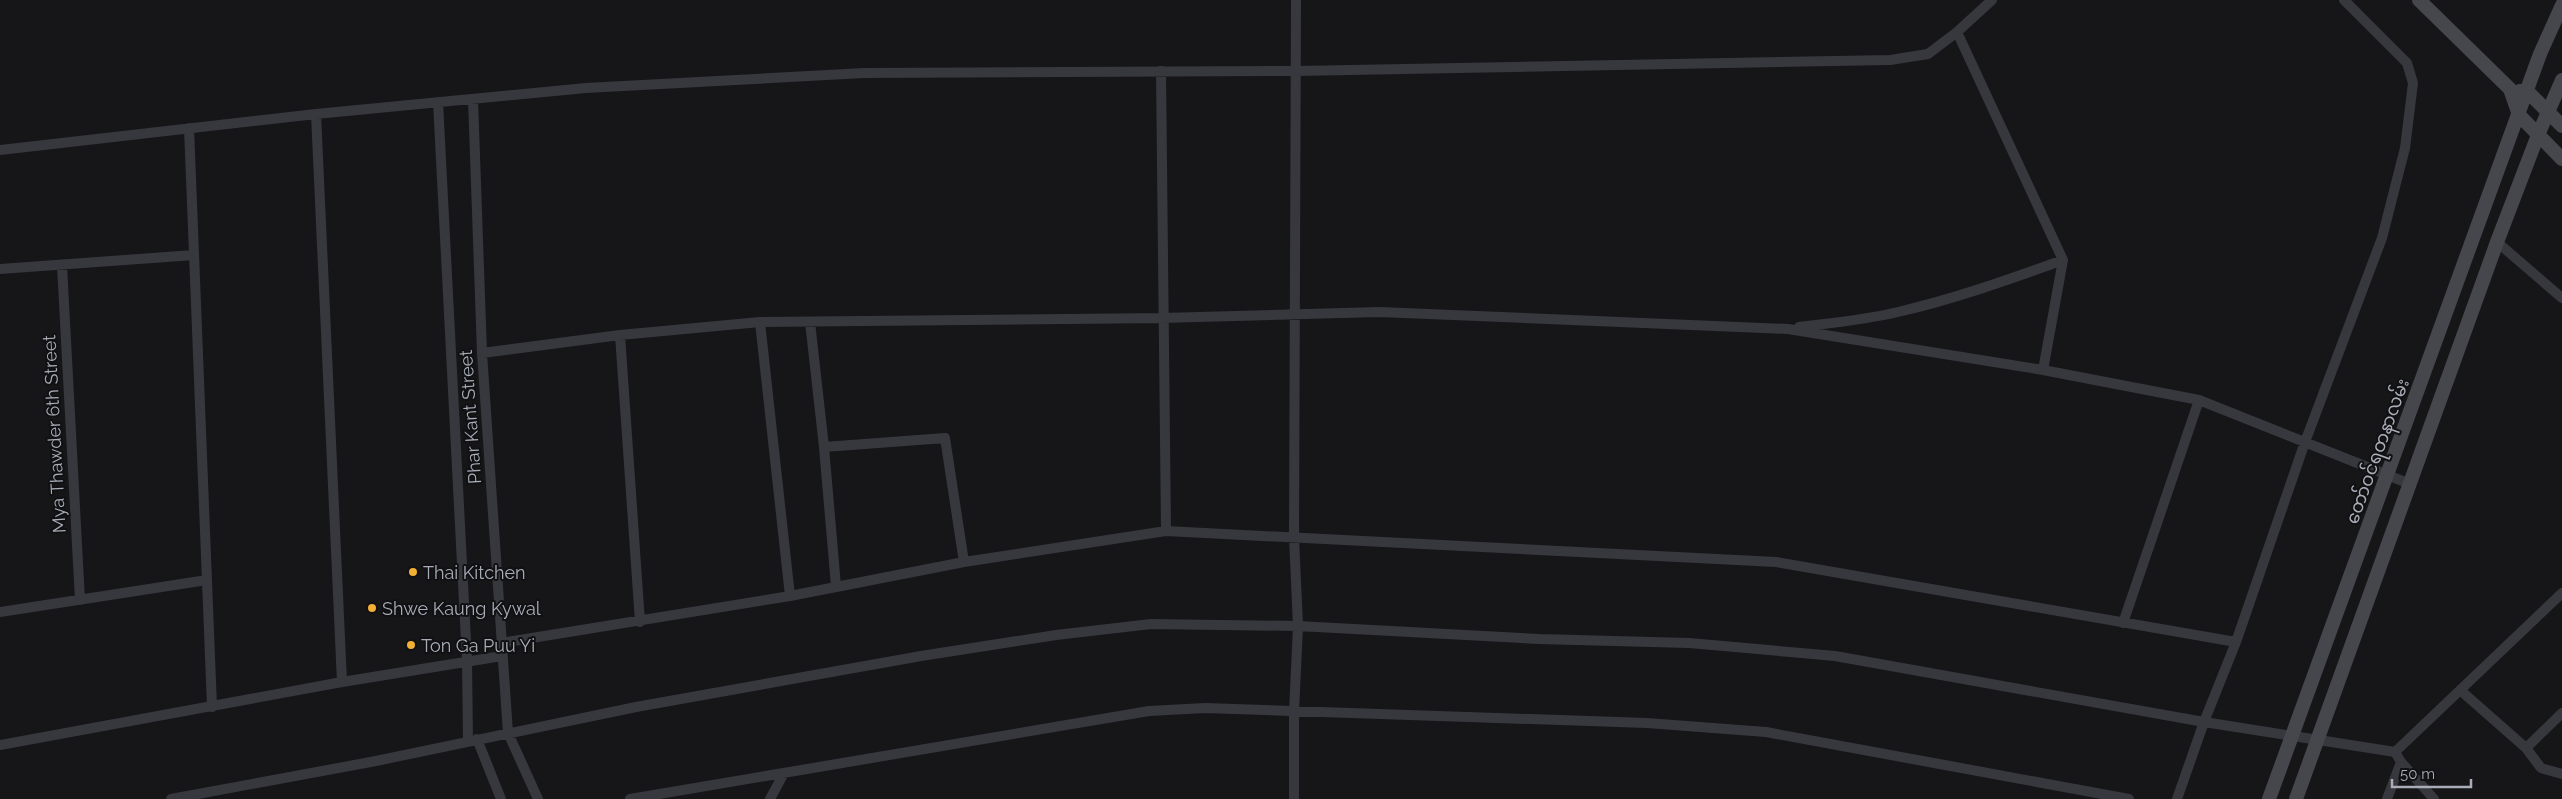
<svg xmlns="http://www.w3.org/2000/svg" width="2562" height="799" viewBox="0 0 2562 799" font-family="Raleway,'Noto Sans Myanmar',sans-serif">
	<style>
		.lines { fill: none; stroke-linecap: round; stroke-linejoin: round }
		.street { stroke: #37383d; stroke-width: 10 }
		.secondary { stroke: #45474d; stroke-width: 14 }
		.poi-dot { fill: #f2b134; stroke: #111113; stroke-width: 2 }
		.labels { text-anchor: middle; dominant-baseline: central; stroke-width: 4; stroke-linejoin: round; paint-order: stroke }
		.street-label { font-size: 18px; fill: #a8adb8; stroke: #111113 }
		.poi-label { font-size: 18px; fill: #a8adb8; stroke: #111113; text-anchor: start }
	</style>
	<rect width="100%" height="100%" fill="#161618"/>
	<g class="lines">
		<path class="street" d="M 1957,32 L 2063,260 L 2043,370
			M 1161,71 L 1166,531
			M 473,99 L 482,353 L 508,733 L 538,799
			M 438,102 L 467,660 L 468,741
			M 316,114 L 342,682
			M 189,128 L 212,707
			M 0,150 L 316,114 L 586,88 L 864,73 L 1296,71 L 1890,60 L 1928,54 L 1957,32 L 1992,0
			M 2497,242 L 2562,298
			M 62,266 L 80,600
			M 0,269 L 194,255
			M 760,322 L 790,596
			M 810,322 L 824,447 L 836,586
			M 1799,327 C 1831,323 1865,320 1898,312 C 1954,299 2008,280 2063,260
			M 620,335 L 640,622
			M 482,353 L 620,335 L 760,322 L 1162,318 L 1379,312 L 1788,329 L 2043,370 L 2199,400 L 2410,484
			M 824,447 L 945,438 L 964,562
			M 0,612 L 207,580
			M 2123,623 L 2199,400
			M 501,643 L 790,596 L 964,562 L 1166,531 L 1776,562 L 2236,642
			M 2460,690 L 2526,748 L 2541,768 L 2562,774
			M 477,739 L 501,799
			M 0,745 L 342,682 L 502,656
			M 2526,748 L 2562,713
			M 2395,752 L 2562,593
			M 2395,752 L 2401,762 L 2434,799
			M 171,799 L 376,761 L 636,707 L 921,656 L 1056,635 L 1151,624 L 1298,626 L 1539,639 L 1689,643 L 1835,656 L 2204,722 L 2395,752
			M 630,799 L 1149,711 L 1205,708 L 1647,723 L 1766,732 L 2129,799
			M 770,799 L 784,773
			M 1294,799 L 1294,712 L 1298,626 L 1294,537 L 1296,0
			M 2177,799 L 2204,722 L 2236,642 L 2305,442 L 2382,238 L 2405,148 L 2413,83 L 2407,63 L 2344,0
			M 2387,799 L 2401,762"/>
		<path class="secondary" d="M 2419,0 L 2510,89 L 2519,115 L 2562,159
			M 2520,91 L 2528,92 L 2562,126
			M 2269,799 L 2540,54 L 2562,5
			M 2296,799 L 2497,242 L 2538,135 L 2562,80"/>
	</g>
	<g class="poi-dot">
		<circle cx="413" cy="572" r="5"/>
		<circle cx="372" cy="608" r="5"/>
		<circle cx="411" cy="645" r="5"/>
	</g>
	<g class="labels">
		<g class="street-label">
			<text transform="translate(470 417) rotate(-94)">Phar Kant Street</text>
			<text transform="translate(54 434) rotate(-93)">Mya Thawder 6th Street</text>
			<text transform="translate(2377 451) rotate(-70)">တော်ဝင်ရတနာလမ်း</text>
		</g>
		<g class="poi-label">
			<text x="423" y="572">Thai Kitchen</text>
			<text x="382" y="608">Shwe Kaung Kywal</text>
			<text x="421" y="645">Ton Ga Puu Yi</text>
		</g>
	</g>
	<path d="M2392 779v8h79v-8" fill="none" stroke="#a8adb8" stroke-width="2.5"/>
	<text x="2400" y="779" font-size="15" fill="#a8adb8" stroke="#111113" stroke-width="4" paint-order="stroke">50 m</text>
</svg>
